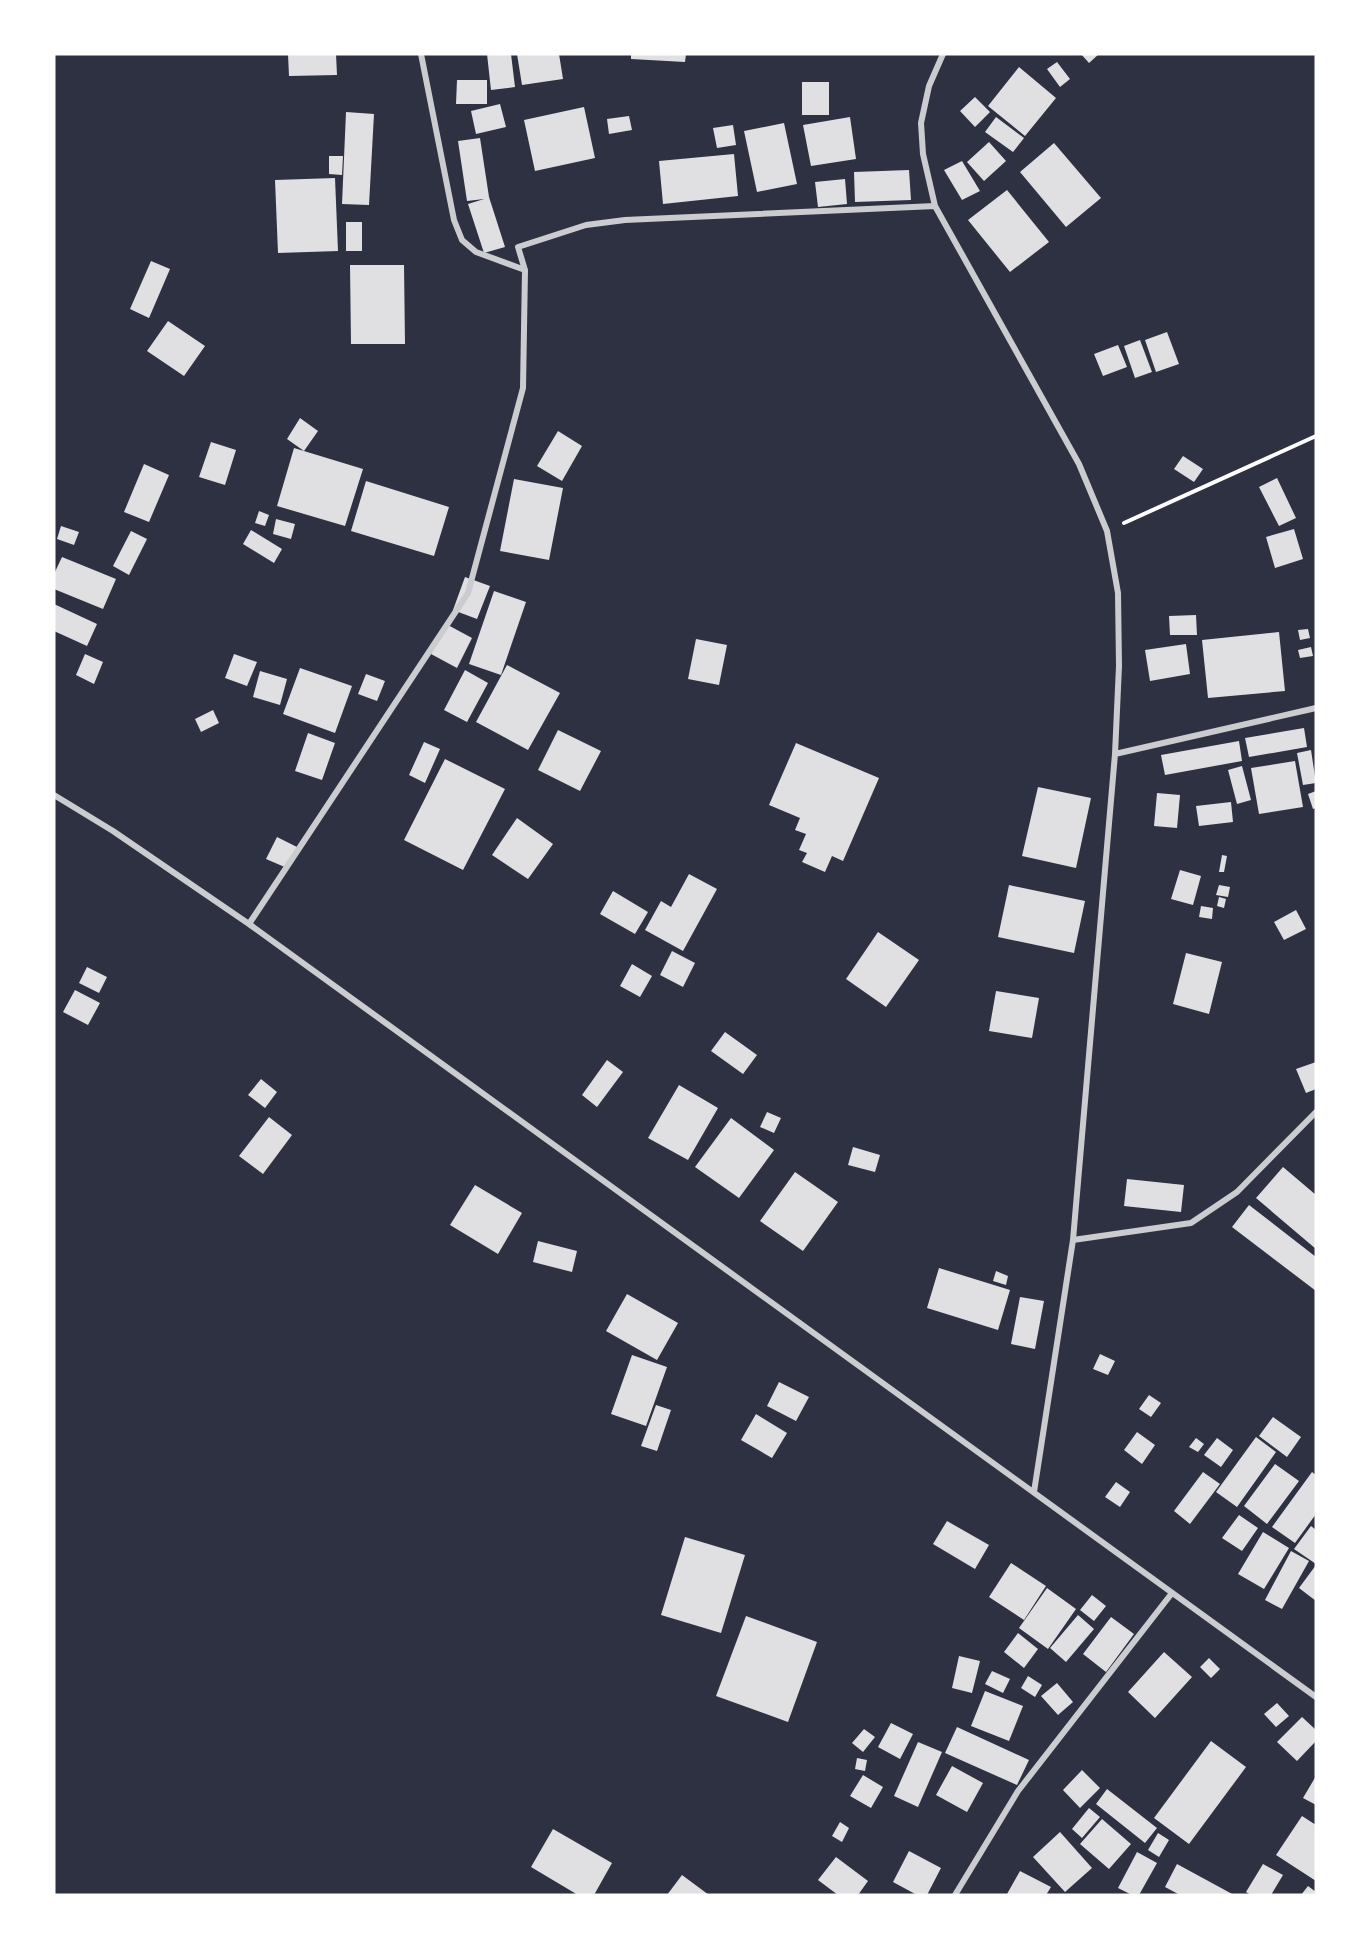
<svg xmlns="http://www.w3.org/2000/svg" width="1370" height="1949" viewBox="0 0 1370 1949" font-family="'Titillium Web',sans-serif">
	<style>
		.building { fill: #e0e0e3 }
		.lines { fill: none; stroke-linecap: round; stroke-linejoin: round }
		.path { stroke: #fff; stroke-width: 4 }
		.minor { stroke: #caccd0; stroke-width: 6 }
	</style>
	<rect width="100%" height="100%" fill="#2d3142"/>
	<path class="building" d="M 288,54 L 336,54 L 337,75 L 289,76 Z
		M 487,54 L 511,54 L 515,87 L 491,90 Z
		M 517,54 L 559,54 L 563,79 L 522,85 Z
		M 631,54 L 686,54 L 685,62 L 631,59 Z
		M 1081,54 L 1099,54 L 1089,63 Z
		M 1057,62 L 1070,79 L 1060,87 L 1047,69 Z
		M 1019,67 L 1056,98 L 1025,136 L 988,106 Z
		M 457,80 L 487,80 L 487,104 L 456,104 Z
		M 802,82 L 829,82 L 829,115 L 802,115 Z
		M 975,97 L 990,112 L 975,127 L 960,111 Z
		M 500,104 L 506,127 L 476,134 L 471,111 Z
		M 584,107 L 595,158 L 535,171 L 524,120 Z
		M 346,112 L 374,114 L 369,205 L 342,204 Z
		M 629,116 L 632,130 L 609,134 L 607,119 Z
		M 850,117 L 856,159 L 811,166 L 803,125 Z
		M 996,117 L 1024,138 L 1013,152 L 985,132 Z
		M 784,123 L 797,184 L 757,192 L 744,131 Z
		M 733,125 L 736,145 L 717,148 L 713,128 Z
		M 480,138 L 489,197 L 505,247 L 484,253 L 468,204 L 484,199 L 467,201 L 458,141 Z
		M 989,142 L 1006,161 L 984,181 L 967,162 Z
		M 1054,143 L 1101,198 L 1066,227 L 1020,172 Z
		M 734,154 L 738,196 L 663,204 L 659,161 Z
		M 329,156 L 343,156 L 342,175 L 329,174 Z
		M 962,161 L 980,191 L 962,200 L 944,170 Z
		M 909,170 L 911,200 L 855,202 L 854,172 Z
		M 335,178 L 338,251 L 278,253 L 275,180 Z
		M 845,179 L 847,204 L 818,207 L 815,182 Z
		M 1007,190 L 1049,242 L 1010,272 L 968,220 Z
		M 346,222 L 362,222 L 362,251 L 346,251 Z
		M 151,261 L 170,269 L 149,318 L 130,309 Z
		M 350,265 L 404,265 L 405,344 L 351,344 Z
		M 168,321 L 205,346 L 184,376 L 147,351 Z
		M 1167,332 L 1179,364 L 1156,372 L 1145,340 Z
		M 1140,340 L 1152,372 L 1135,378 L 1124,346 Z
		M 1118,345 L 1127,367 L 1103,376 L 1094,354 Z
		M 300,418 L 318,431 L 304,451 L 287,439 Z
		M 558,431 L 582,446 L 562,481 L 537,466 Z
		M 211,442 L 236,450 L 225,485 L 199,477 Z
		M 294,448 L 363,469 L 345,526 L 277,506 Z
		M 1183,456 L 1203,469 L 1194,482 L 1174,469 Z
		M 144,464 L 169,475 L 149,522 L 124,512 Z
		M 1277,478 L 1296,518 L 1279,526 L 1259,487 Z
		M 514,479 L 563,488 L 549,560 L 500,551 Z
		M 366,481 L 449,507 L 434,556 L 351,531 Z
		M 259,511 L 269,515 L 265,526 L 255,523 Z
		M 276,519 L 295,524 L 291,539 L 273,534 Z
		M 61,526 L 79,532 L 74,545 L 57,539 Z
		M 1294,529 L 1303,559 L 1275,568 L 1266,537 Z
		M 251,530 L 282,549 L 274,563 L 243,544 Z
		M 131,531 L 147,539 L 129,575 L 113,566 Z
		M 62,557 L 116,579 L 103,609 L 54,589 L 54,574 Z
		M 465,577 L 490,586 L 477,619 L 453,610 Z
		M 494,591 L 526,602 L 501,675 L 469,664 Z
		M 54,604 L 97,624 L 87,646 L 54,631 Z
		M 1196,615 L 1197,635 L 1170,635 L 1169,616 Z
		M 446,624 L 472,638 L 457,668 L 431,654 Z
		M 1308,629 L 1310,638 L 1300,640 L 1298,630 Z
		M 1279,632 L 1285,691 L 1208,698 L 1202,640 Z
		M 696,639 L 727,645 L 719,685 L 688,679 Z
		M 1186,644 L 1190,674 L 1150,681 L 1145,650 Z
		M 1311,647 L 1313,656 L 1300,658 L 1298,650 Z
		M 85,654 L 103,662 L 94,684 L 76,675 Z
		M 234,654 L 257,662 L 247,686 L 225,678 Z
		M 507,665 L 560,693 L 528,750 L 476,722 Z
		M 300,668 L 352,686 L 335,733 L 283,714 Z
		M 465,670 L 488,683 L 467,722 L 444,710 Z
		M 260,671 L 287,679 L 280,705 L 253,697 Z
		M 366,674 L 385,681 L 377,701 L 358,694 Z
		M 213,710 L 219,723 L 201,732 L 195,719 Z
		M 1304,728 L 1307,747 L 1249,757 L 1245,738 Z
		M 558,730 L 601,751 L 580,791 L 538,770 Z
		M 308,733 L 335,743 L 322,780 L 295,771 Z
		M 1239,741 L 1242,761 L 1165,775 L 1161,755 Z
		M 424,742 L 440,749 L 425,783 L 409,775 Z
		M 796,743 L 879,778 L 843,861 L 832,856 L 825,872 L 802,862 L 807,853 L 799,850 L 806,834 L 795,830 L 800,818 L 769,805 Z
		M 1311,750 L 1316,783 L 1303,785 L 1297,753 Z
		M 445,759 L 505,789 L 463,870 L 404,840 Z
		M 1295,761 L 1303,807 L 1259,814 L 1251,768 Z
		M 1242,766 L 1251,800 L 1237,804 L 1228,770 Z
		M 1038,787 L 1091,798 L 1076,868 L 1022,856 Z
		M 1316,791 L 1316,808 L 1313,809 L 1308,794 Z
		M 1157,793 L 1180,795 L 1177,828 L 1154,826 Z
		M 1231,802 L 1233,822 L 1199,826 L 1196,806 Z
		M 517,818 L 553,844 L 528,879 L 492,855 Z
		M 277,837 L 297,847 L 287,868 L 266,859 Z
		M 1222,855 L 1227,856 L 1224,872 L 1219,872 Z
		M 1180,870 L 1201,876 L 1193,905 L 1171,899 Z
		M 689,874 L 717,889 L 683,951 L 645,930 L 661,901 L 671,907 Z
		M 1009,885 L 1085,901 L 1074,953 L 998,937 Z
		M 1219,885 L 1230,887 L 1228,897 L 1216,895 Z
		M 613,891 L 648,912 L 635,934 L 600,914 Z
		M 1219,897 L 1226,899 L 1224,908 L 1217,906 Z
		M 1201,906 L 1213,908 L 1212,919 L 1199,917 Z
		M 1296,910 L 1306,929 L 1284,940 L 1274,922 Z
		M 878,932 L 919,960 L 886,1007 L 846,979 Z
		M 672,951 L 695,963 L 683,987 L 660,975 Z
		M 1186,953 L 1222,962 L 1209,1014 L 1173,1004 Z
		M 632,964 L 652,976 L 640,997 L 620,986 Z
		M 87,967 L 107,977 L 99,993 L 79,983 Z
		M 75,990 L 100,1003 L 88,1025 L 63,1012 Z
		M 996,991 L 1039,998 L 1032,1038 L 989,1031 Z
		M 725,1032 L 757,1055 L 743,1074 L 711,1051 Z
		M 607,1060 L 623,1072 L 597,1107 L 582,1095 Z
		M 1316,1062 L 1316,1089 L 1306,1093 L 1296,1069 Z
		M 261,1079 L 277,1092 L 265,1108 L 248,1095 Z
		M 679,1085 L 718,1108 L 688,1160 L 648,1138 Z
		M 767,1112 L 781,1118 L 774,1133 L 760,1127 Z
		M 269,1117 L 292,1135 L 263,1174 L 239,1156 Z
		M 731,1118 L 774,1150 L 739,1198 L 695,1167 Z
		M 853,1147 L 880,1155 L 875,1172 L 848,1165 Z
		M 1283,1167 L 1316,1195 L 1316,1249 L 1256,1198 Z
		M 795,1172 L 838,1202 L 803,1251 L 760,1221 Z
		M 1127,1179 L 1184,1185 L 1181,1212 L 1124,1206 Z
		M 475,1185 L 522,1213 L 498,1254 L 450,1225 Z
		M 1249,1205 L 1316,1257 L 1316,1291 L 1232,1227 Z
		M 538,1241 L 577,1251 L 572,1272 L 533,1262 Z
		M 939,1268 L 1010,1290 L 998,1330 L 927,1308 Z
		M 996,1271 L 1008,1276 L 1006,1285 L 993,1281 Z
		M 627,1294 L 678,1323 L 657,1360 L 606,1331 Z
		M 1020,1297 L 1044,1301 L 1035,1349 L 1011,1344 Z
		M 1100,1354 L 1115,1361 L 1108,1375 L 1093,1369 Z
		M 632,1355 L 667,1367 L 646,1426 L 611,1414 Z
		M 779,1382 L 809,1397 L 796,1421 L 767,1406 Z
		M 1149,1395 L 1161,1403 L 1151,1417 L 1139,1409 Z
		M 656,1405 L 671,1410 L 657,1451 L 641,1446 Z
		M 756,1414 L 787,1433 L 772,1458 L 741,1440 Z
		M 1273,1417 L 1301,1437 L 1287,1457 L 1259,1436 Z
		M 1137,1432 L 1155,1445 L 1142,1464 L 1124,1450 Z
		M 1256,1437 L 1276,1452 L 1237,1507 L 1216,1492 Z
		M 1196,1438 L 1204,1444 L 1198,1452 L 1189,1447 Z
		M 1217,1438 L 1233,1450 L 1221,1467 L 1204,1455 Z
		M 1275,1464 L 1299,1481 L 1267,1524 L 1244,1506 Z
		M 1203,1472 L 1220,1484 L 1190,1524 L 1174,1511 Z
		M 1312,1472 L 1316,1475 L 1316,1514 L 1295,1543 L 1272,1527 Z
		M 1116,1482 L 1130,1492 L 1120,1507 L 1105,1497 Z
		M 1239,1515 L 1258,1528 L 1242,1551 L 1222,1538 Z
		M 947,1521 L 989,1545 L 975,1569 L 933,1544 Z
		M 1311,1526 L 1316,1530 L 1316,1564 L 1294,1549 Z
		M 1263,1532 L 1289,1548 L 1264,1589 L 1238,1574 Z
		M 685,1537 L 745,1555 L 721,1633 L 661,1615 Z
		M 1291,1551 L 1309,1561 L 1282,1609 L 1265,1600 Z
		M 1011,1563 L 1046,1586 L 1024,1620 L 989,1597 Z
		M 1316,1565 L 1316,1601 L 1299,1588 Z
		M 1047,1588 L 1076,1609 L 1048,1649 L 1019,1628 Z
		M 1092,1595 L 1106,1606 L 1094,1621 L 1080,1610 Z
		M 1078,1615 L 1094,1629 L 1066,1662 L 1050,1648 Z
		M 746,1616 L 817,1642 L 788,1722 L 716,1696 Z
		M 1111,1617 L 1134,1634 L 1106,1672 L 1083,1654 Z
		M 1018,1633 L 1038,1649 L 1024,1668 L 1004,1652 Z
		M 1164,1652 L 1192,1677 L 1155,1718 L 1128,1692 Z
		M 959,1656 L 980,1661 L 972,1693 L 952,1688 Z
		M 1209,1658 L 1220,1669 L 1211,1678 L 1200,1667 Z
		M 992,1671 L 1010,1679 L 1003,1693 L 985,1684 Z
		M 1028,1676 L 1042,1685 L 1035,1697 L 1021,1688 Z
		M 1057,1683 L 1073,1702 L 1058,1715 L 1041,1696 Z
		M 985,1691 L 1023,1706 L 1009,1741 L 971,1726 Z
		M 1277,1703 L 1289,1716 L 1276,1727 L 1264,1714 Z
		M 1302,1717 L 1316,1730 L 1316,1741 L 1297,1761 L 1277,1742 Z
		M 891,1723 L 913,1734 L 900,1759 L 878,1747 Z
		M 957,1727 L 1029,1760 L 1017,1785 L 945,1753 Z
		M 864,1729 L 875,1737 L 863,1752 L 852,1743 Z
		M 1211,1741 L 1246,1767 L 1189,1844 L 1154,1818 Z
		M 918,1742 L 942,1752 L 918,1807 L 894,1796 Z
		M 857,1758 L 867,1760 L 865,1771 L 855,1769 Z
		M 952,1766 L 983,1783 L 967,1812 L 936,1795 Z
		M 1082,1770 L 1100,1788 L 1080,1808 L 1063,1790 Z
		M 863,1775 L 883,1787 L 871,1808 L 850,1796 Z
		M 1316,1776 L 1316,1805 L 1303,1798 Z
		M 1107,1789 L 1157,1828 L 1145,1843 L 1096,1804 Z
		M 1089,1808 L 1100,1817 L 1082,1838 L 1072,1829 Z
		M 1302,1816 L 1316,1825 L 1316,1881 L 1276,1855 Z
		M 1102,1819 L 1131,1844 L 1109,1869 L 1080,1844 Z
		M 840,1822 L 849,1828 L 842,1842 L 832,1836 Z
		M 553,1829 L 612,1863 L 594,1895 L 578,1895 L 531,1867 Z
		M 1060,1832 L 1092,1868 L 1065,1892 L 1033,1857 Z
		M 1158,1833 L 1169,1840 L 1159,1857 L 1148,1850 Z
		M 909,1851 L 941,1868 L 927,1895 L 917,1895 L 893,1882 Z
		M 1137,1852 L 1157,1863 L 1139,1895 L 1132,1895 L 1118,1888 Z
		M 836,1857 L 868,1881 L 858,1895 L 838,1895 L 818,1880 Z
		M 1177,1864 L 1234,1895 L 1180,1895 L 1165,1887 Z
		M 1263,1864 L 1283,1875 L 1271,1895 L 1251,1895 L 1246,1892 Z
		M 1020,1871 L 1051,1887 L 1046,1895 L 1007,1894 Z
		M 682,1875 L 709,1895 L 667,1895 Z
		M 1308,1886 L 1316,1892 L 1316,1895 L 1301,1895 Z"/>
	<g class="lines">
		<path class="path" d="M 1124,523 L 1316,436"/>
		<path class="minor" d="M 421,54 L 454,220 L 462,240 L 476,252 L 525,270 L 518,247 L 586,225 L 625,220 L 935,206
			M 943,54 L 929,86 L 921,123 L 923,154 L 935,206 L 1079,464 L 1107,531 L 1118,593 L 1119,666 L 1115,754 L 1073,1240 L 1034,1492
			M 1115,754 L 1316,708
			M 54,795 L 113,831 L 249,924 L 1316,1697
			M 249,924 L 468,593 L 523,388 L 525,270
			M 1073,1240 L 1191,1223 L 1237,1192 L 1316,1112
			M 955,1895 L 1018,1791 L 1172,1593"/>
	</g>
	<rect width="1370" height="1949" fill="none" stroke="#ffffff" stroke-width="111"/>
</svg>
